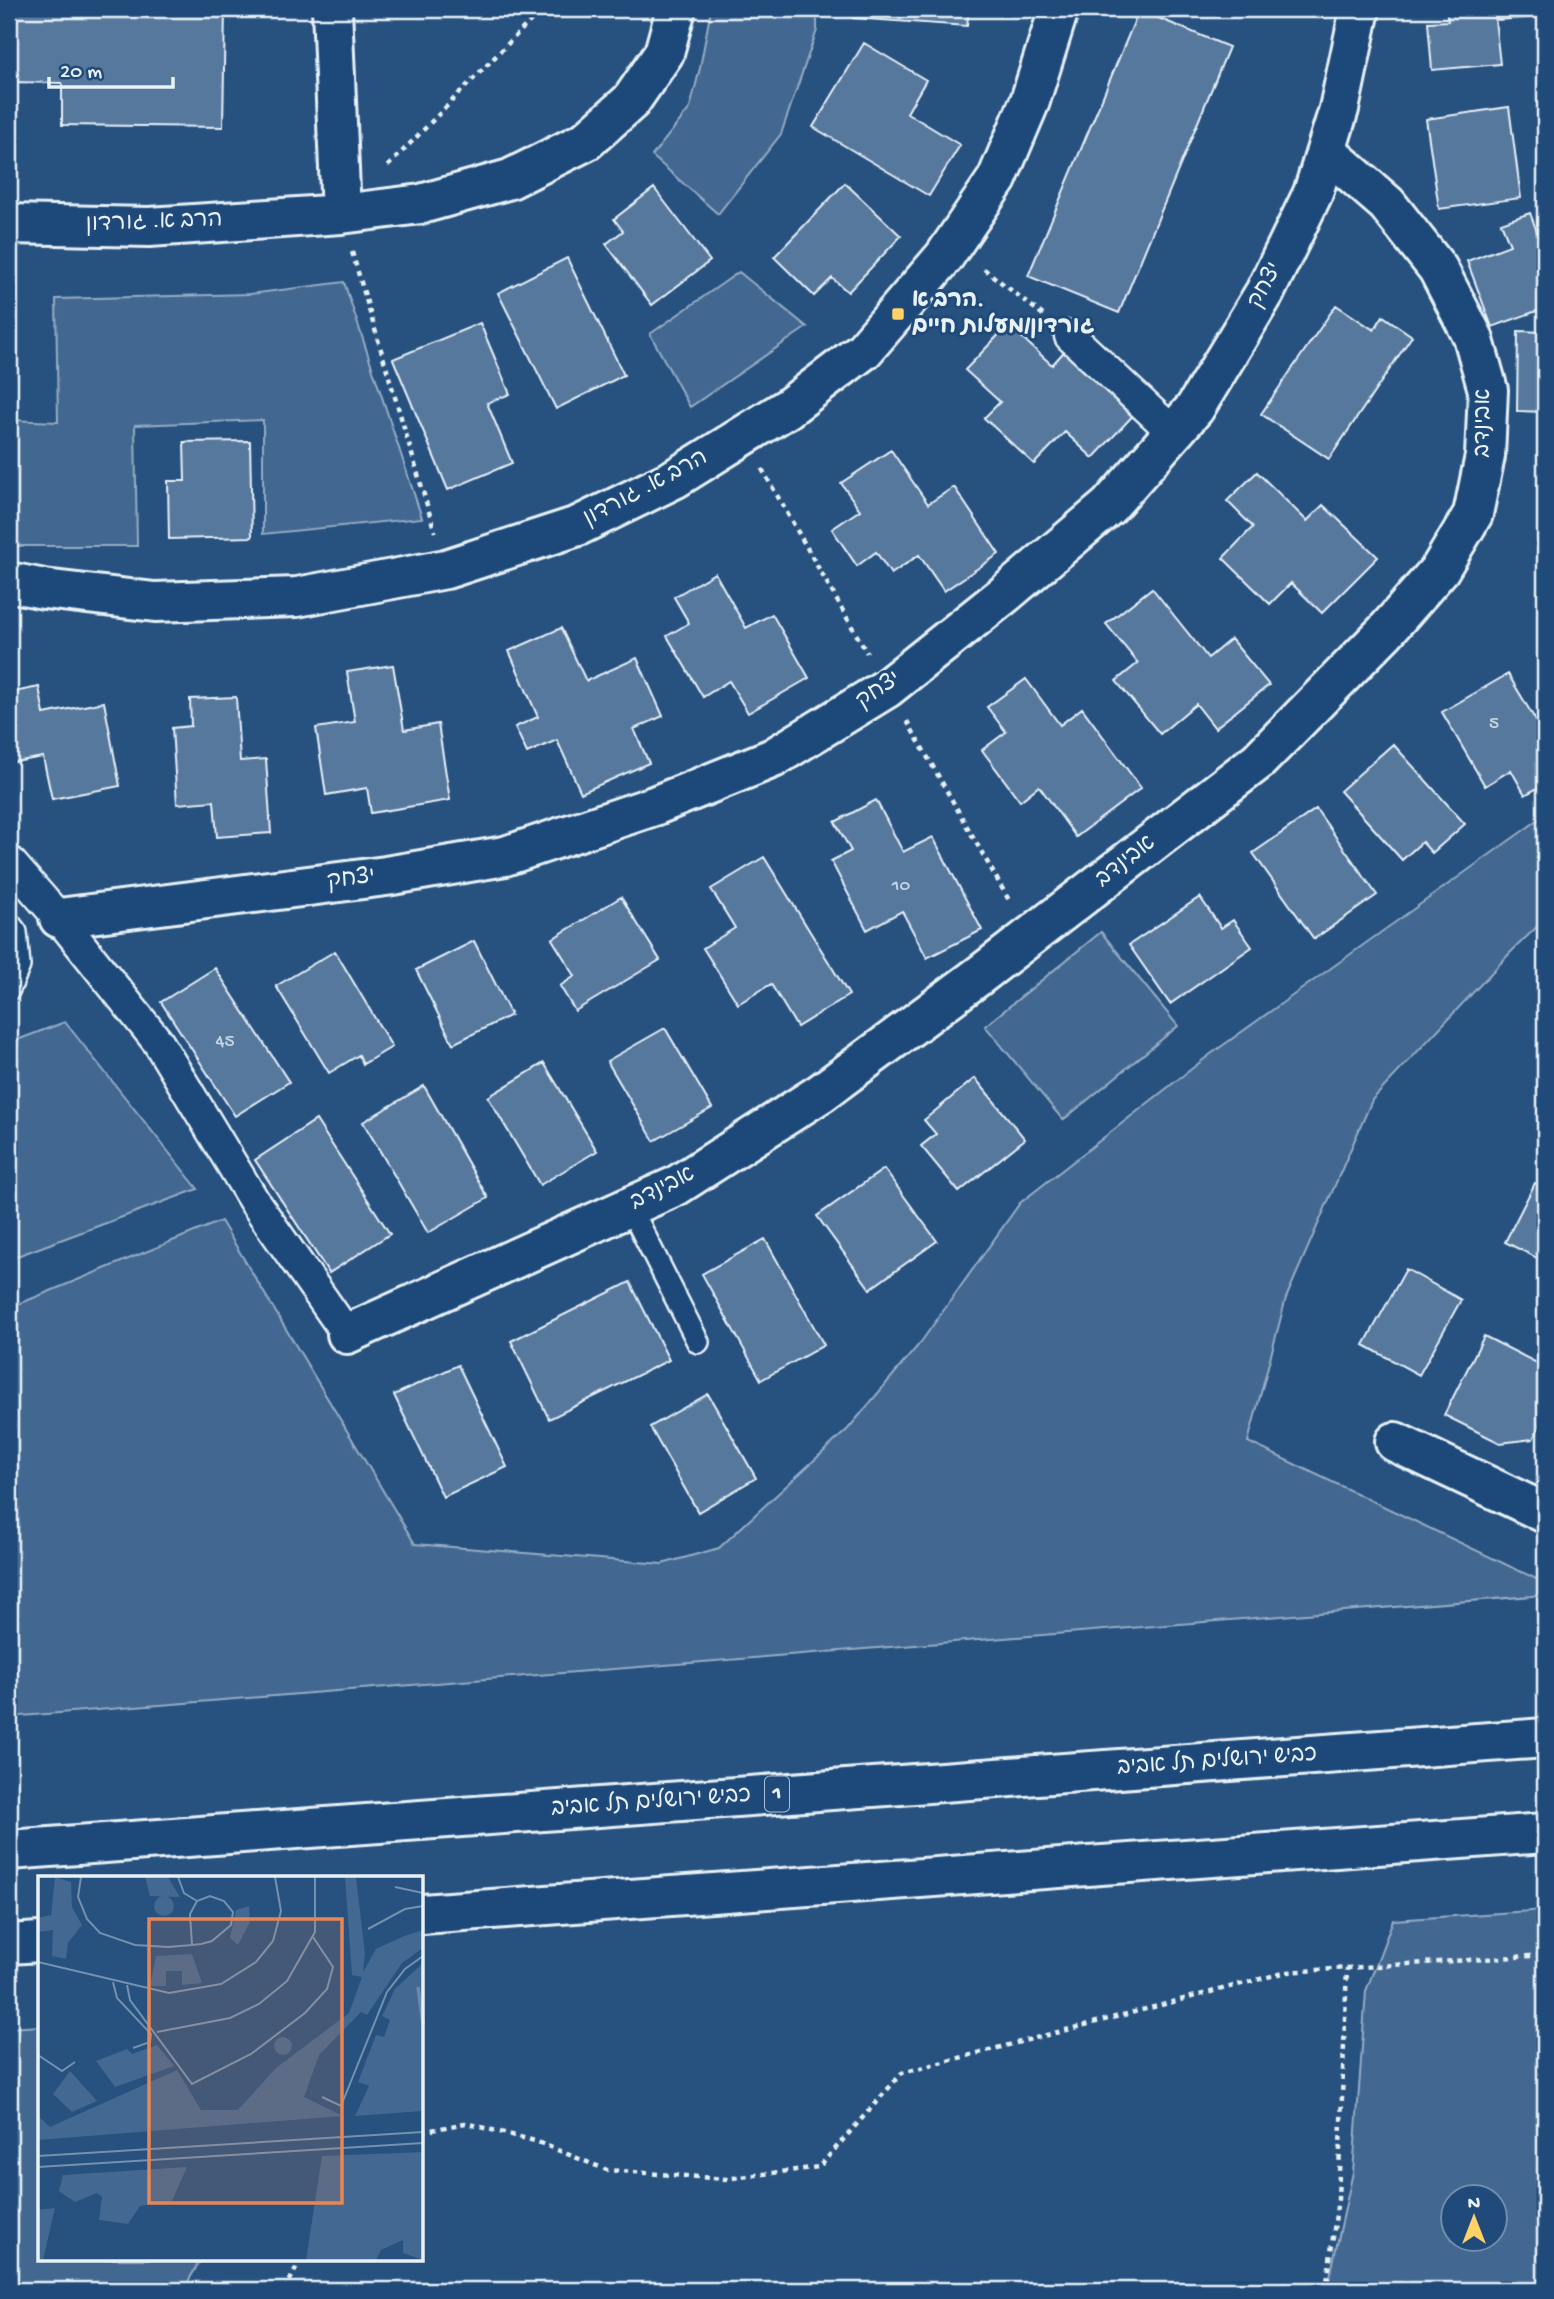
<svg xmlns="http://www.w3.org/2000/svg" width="1554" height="2299" viewBox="0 0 1554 2299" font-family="'Gochi Hand','Playpen Sans Hebrew',sans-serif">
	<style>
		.green { fill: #436891; stroke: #96acc4; stroke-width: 2; fill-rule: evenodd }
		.building { fill: #57789d; stroke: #e8f1f8; stroke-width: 2 }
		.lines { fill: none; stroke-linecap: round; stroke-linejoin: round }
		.service-casing { stroke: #e8f1f8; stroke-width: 26 }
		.pedestrian-casing { stroke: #e8f1f8; stroke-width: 35 }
		.minor-casing { stroke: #e8f1f8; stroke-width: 44 }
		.trunk-casing { stroke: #e8f1f8; stroke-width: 44 }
		.path { stroke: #e8f1f8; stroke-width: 4.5; stroke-dasharray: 5 5; stroke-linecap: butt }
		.service { stroke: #1f4a7a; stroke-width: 21 }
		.pedestrian { stroke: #1f4a7a; stroke-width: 30 }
		.minor { stroke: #1f4a7a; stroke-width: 38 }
		.trunk { stroke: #1f4a7a; stroke-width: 38 }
		.poi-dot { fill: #ffd166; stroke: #1f4a7a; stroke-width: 2.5 }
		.labels { text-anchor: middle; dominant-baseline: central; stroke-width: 6; stroke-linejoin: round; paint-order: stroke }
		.number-label { font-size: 19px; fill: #c4d3e1 }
		.shield { fill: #1f4a7a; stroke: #acbfd2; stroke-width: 2 }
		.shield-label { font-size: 21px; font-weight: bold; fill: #e8f1f8 }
		.street-label { font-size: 23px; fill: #e8f1f8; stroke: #1f4a7a }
		.poi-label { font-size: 23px; font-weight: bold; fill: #e8f1f8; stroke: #1f4a7a; text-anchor: start }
		.inset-river { fill: none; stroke: #6b8aaa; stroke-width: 3.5 }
		.inset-road { fill: none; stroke: #7491af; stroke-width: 2 }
		.view { fill: #e88753; fill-opacity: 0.15; stroke: #e88753; stroke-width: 3.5 }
		.inset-edge { fill: none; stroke: #e8f1f8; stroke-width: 3.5 }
	</style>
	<rect width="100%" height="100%" fill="#27517f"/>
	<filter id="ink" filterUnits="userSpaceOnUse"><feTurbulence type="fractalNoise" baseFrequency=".0143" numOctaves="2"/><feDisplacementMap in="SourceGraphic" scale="14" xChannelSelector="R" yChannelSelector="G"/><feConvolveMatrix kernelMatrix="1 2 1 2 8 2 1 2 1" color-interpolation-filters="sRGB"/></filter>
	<g filter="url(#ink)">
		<path class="green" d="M 711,9 L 817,9 L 817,30 L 781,134 L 718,214 L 652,156 L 690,108 L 700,68 Z
			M 739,272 L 807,327 L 690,407 L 650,334 Z
			M 344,282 L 422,518 L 263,534 L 263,420 L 135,425 L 137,546 L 9,546 L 9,420 L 58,422 L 56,299 L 250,294 Z
			M 1545,815 L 1545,919 L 1511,952 L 1372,1100 L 1286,1298 L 1248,1442 L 1545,1583 L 1545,1595 L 9,1717 L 9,1308 L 221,1221 L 415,1544 L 662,1564 L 719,1548 L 848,1429 L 921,1342 L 1020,1203 L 1208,1056 Z
			M 1101,932 L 1178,1026 L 1063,1120 L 985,1026 Z
			M 65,1022 L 198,1189 L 9,1259 L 9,1043 Z
			M 1545,1910 L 1545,2290 L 1327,2290 L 1353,2172 L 1366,1991 L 1393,1920 ZM 1452,2198 L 1494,2198 L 1494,2240 L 1452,2240 Z
			M 40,2026 L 40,2259 L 201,2259 L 186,2285 L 178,2290 L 9,2290 L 9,2028 Z"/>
		<path class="building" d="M 9,9 L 225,9 L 223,127 L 62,125 L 62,83 L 9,82 Z
			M 854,9 L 969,9 L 967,26 L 853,18 Z
			M 1446,9 L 1524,9 L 1525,18 L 1495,20 L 1500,64 L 1432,70 L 1428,22 L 1448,21 Z
			M 1139,10 L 1229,47 L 1119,313 L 1028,276 Z
			M 864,43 L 926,80 L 907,113 L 960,145 L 929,196 L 813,127 Z
			M 1509,107 L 1521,198 L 1439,209 L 1426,119 Z
			M 845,183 L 901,236 L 848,292 L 832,278 L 814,296 L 774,257 Z
			M 654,188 L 710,261 L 652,305 L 606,244 L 623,231 L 614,219 Z
			M 1530,213 L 1545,253 L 1545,308 L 1492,327 L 1467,261 L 1510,245 L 1501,223 Z
			M 567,258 L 624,375 L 556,409 L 498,293 Z
			M 9,300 L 16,301 L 15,376 L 9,376 Z
			M 1336,305 L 1374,330 L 1383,316 L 1412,336 L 1329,459 L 1261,414 Z
			M 480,323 L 510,394 L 487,403 L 512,463 L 448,490 L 393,359 Z
			M 1008,325 L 1052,365 L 1072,343 L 1141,407 L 1093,458 L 1065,432 L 1034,464 L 984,418 L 1000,402 L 965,370 Z
			M 1518,331 L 1545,332 L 1545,412 L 1517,411 Z
			M 250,441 L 252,537 L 169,539 L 168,481 L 185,481 L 184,442 Z
			M 891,450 L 928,504 L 954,487 L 999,554 L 944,591 L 919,555 L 891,574 L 876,552 L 857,566 L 832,529 L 860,510 L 841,483 Z
			M 1257,472 L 1307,521 L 1323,505 L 1378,557 L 1322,613 L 1291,583 L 1270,604 L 1223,558 L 1253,527 L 1227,501 Z
			M 715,573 L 746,628 L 772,614 L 809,678 L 748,713 L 729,681 L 703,697 L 667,636 L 689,623 L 674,597 Z
			M 1152,588 L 1208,658 L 1231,639 L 1269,685 L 1215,728 L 1196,704 L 1160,734 L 1116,681 L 1138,663 L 1106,624 Z
			M 561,628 L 586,681 L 637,658 L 663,716 L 634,729 L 649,763 L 581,793 L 557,740 L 527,753 L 515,727 L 538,717 L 509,651 Z
			M 393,665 L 404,730 L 438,724 L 450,800 L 371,813 L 367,788 L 326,795 L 316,728 L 355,722 L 347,672 Z
			M 1508,674 L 1545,736 L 1545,784 L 1525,795 L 1511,770 L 1485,786 L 1442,712 Z
			M 1026,679 L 1060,725 L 1082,708 L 1141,788 L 1076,837 L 1039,786 L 1020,801 L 982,750 L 1006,732 L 987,707 Z
			M 39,687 L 44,714 L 104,702 L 120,786 L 52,799 L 43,757 L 9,763 L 9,693 Z
			M 236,697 L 240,761 L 266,759 L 271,833 L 217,837 L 214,801 L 177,804 L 172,728 L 191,726 L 190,699 Z
			M 1393,744 L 1465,824 L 1432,853 L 1422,842 L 1402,860 L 1340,791 Z
			M 876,800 L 903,852 L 933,837 L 982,930 L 927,958 L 902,911 L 867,930 L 831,861 L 851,851 L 835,822 Z
			M 1316,809 L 1377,895 L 1314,939 L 1253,853 Z
			M 764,857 L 849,995 L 797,1027 L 771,984 L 738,1004 L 703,948 L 735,928 L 711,889 Z
			M 621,897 L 660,960 L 575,1011 L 560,986 L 575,976 L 552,939 Z
			M 1200,897 L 1221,928 L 1233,920 L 1252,947 L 1170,1004 L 1129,945 Z
			M 474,941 L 511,1015 L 453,1044 L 416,970 Z
			M 335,951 L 392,1047 L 363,1064 L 359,1055 L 329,1073 L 276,986 Z
			M 215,968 L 289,1082 L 235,1116 L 161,1002 Z
			M 665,1028 L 712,1108 L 654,1141 L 607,1061 Z
			M 544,1063 L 597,1151 L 540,1185 L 488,1097 Z
			M 975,1078 L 1025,1139 L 959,1192 L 921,1146 L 936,1134 L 924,1120 Z
			M 424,1086 L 488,1198 L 428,1233 L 363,1122 Z
			M 316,1120 L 390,1234 L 329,1273 L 255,1160 Z
			M 884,1169 L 937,1241 L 870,1289 L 817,1216 Z
			M 1535,1183 L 1545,1188 L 1545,1262 L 1505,1242 Z
			M 765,1239 L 824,1345 L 761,1380 L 702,1274 Z
			M 1406,1269 L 1461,1300 L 1419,1375 L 1364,1345 Z
			M 630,1282 L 669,1360 L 549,1419 L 511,1341 Z
			M 1484,1336 L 1545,1367 L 1545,1415 L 1533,1439 L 1500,1443 L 1444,1415 Z
			M 458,1365 L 507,1467 L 443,1497 L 394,1395 Z
			M 708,1394 L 756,1478 L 698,1512 L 650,1427 Z"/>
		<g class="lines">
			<defs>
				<path id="service" d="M 9,923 L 16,932 L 19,966 L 9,989
					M 630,1207 L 698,1342"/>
				<path id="pedestrian" d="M 1070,336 L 1173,432
					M 9,861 L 59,918 L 158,1042 L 254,1201 L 347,1334"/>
				<path id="minor" d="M 332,9 L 341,214
					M 9,224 L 149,227 L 341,214 L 421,204 L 510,179 L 586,141 L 631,101 L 664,53 L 676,9
					M 9,582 L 44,589 L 155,602 L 297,597 L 446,569 L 578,526 L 674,479 L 788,408 L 864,350 L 944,257 L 997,179 L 1030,101 L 1059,9
					M 59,918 L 386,876 L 505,856 L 654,806 L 773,758 L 887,688 L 1005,594 L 1109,506 L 1195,408 L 1265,292 L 1313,193 L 1339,109 L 1360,9
					M 347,1334 L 676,1186 L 821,1093 L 980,975 L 1258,761 L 1385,632 L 1440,569 L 1473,514 L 1485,456 L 1488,390 L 1473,337 L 1438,269 L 1387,204 L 1326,151
					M 1395,1442 L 1545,1513"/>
				<path id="trunk" d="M 9,1850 L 1545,1738
					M 422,1914 L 1545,1833
					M 9,1944 L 40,1942"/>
			</defs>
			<use href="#service" class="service-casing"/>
			<use href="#pedestrian" class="pedestrian-casing"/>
			<use href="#minor" class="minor-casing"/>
			<use href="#trunk" class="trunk-casing"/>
			<path class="path" d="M 388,166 L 542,9
				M 352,252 L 435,532
				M 984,269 L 1043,315
				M 762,469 L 867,653
				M 907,721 L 1010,902
				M 422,2132 L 465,2123 L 535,2141 L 607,2170 L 725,2179 L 819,2167 L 902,2073 L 1287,1972 L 1545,1955
				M 285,2290 L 301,2259
				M 1326,2290 L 1338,2199 L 1347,1968"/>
			<use href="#service" class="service"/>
			<use href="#pedestrian" class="pedestrian"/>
			<use href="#minor" class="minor"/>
			<use href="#trunk" class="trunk"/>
		</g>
	</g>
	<rect class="poi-dot" x="891" y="307" width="14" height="14" rx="3.5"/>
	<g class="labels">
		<g class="number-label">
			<text x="1494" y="724">5</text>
			<text x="901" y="886">10</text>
			<text x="225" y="1042">45</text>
		</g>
		<rect class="shield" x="765" y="1776.5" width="24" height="35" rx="5"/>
		<g class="shield-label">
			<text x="777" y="1794">1</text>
		</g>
		<g class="street-label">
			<text transform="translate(154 223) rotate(-2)">הרב א. גורדון</text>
			<text transform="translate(1266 286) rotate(-62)">יצחק</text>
			<text transform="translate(1484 423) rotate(-89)">אבינדב</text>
			<text transform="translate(646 489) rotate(-28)">הרב א. גורדון</text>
			<text transform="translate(879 691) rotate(-34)">יצחק</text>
			<text transform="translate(1126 862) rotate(-38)">אבינדב</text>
			<text transform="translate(351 880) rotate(-7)">יצחק</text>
			<text transform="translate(663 1189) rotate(-27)">אבינדב</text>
			<text transform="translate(1217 1762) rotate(-4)">כביש ירושלים תל אביב</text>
			<text transform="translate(651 1803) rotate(-4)">כביש ירושלים תל אביב</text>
		</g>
		<g class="poi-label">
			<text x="912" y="301">הרב א.<tspan x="912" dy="26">גורדון/מעלות חיים</tspan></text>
		</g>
	</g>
	<g transform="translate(38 1876)">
		<rect width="385" height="385" fill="#27517f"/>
		<path d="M 17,1 L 33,6 L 34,31 L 44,49 L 30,67 L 28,83 L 14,80 L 15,54 L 0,56 L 0,42 L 13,39 ZM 107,1 L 130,1 L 142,21 L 112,20 ZM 307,1 L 318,1 L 327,78 L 325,96 L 338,73 L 366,60 L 385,54 L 385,72 L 364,87 L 329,139 L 323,136 L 281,179 L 266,221 L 305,240 L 0,264 L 0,240 L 12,251 L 139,194 L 163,234 L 200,234 L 238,192 L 311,137 L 324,101 L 314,99 ZM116 30a10 10 0 1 1 20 0a10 10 0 1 1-20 0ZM 211,30 L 212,46 L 200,69 L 192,62 L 198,34 ZM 154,78 L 164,107 L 144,109 L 144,95 L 128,95 L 128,110 L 112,110 L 118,80 ZM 385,87 L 385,235 L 317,240 L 331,210 L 320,206 L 338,159 L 346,161 L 352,144 L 344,140 L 357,113 ZM236 170a9 9 0 1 1 18 0a9 9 0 1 1-18 0ZM 119,169 L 136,190 L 77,211 L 58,185 L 89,173 L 94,178 ZM 32,195 L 59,225 L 34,236 L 15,218 ZM 385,276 L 385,384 L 365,377 L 365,364 L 343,374 L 338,384 L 268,384 L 284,280 ZM 149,291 L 134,325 L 102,330 L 90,348 L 61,344 L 64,321 L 59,317 L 37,326 L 21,315 L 25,299 ZM 17,332 L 5,384 L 0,384 L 0,334 Z" fill="#436891"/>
		<path class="inset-river" d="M 380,111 L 385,148"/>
		<path class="inset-road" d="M 43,1 L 40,21 L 49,43 L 62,57 L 97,69 L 130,71 L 154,69 L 163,68 L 174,65 L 193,49 L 195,36 L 186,25 L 172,20 L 159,25 L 152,38 L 154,69M 140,1 L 146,17 L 159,25M 357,11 L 385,17M 330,53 L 367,33 L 385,30M 0,86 L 131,117 L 183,108 L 218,86 L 235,65 L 243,35 L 237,1M 75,106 L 79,122 L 113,158 L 112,166 L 95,172M 89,109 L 92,124 L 154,208 L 213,178 L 267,137 L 289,113 L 295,91 L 275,61M 119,156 L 192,142 L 221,128 L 249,105 L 277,56 L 277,1M 0,179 L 24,195 L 37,186M 284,221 L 303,230 L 349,116 L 367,93 L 385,80M 0,280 L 385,256M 0,291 L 385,267"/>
		<path class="view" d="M 111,43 L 304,43 L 304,327 L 111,327 Z"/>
		<rect width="385" height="385" class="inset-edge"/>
	</g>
	<rect width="1554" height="2299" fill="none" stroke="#1f4a7a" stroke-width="35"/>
	<rect x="18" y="18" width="1519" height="2264" fill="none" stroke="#e8f1f8" stroke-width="2.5" filter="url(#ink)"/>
	<g transform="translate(1474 2218)"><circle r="33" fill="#1f4a7a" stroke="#6f8dac" stroke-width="2"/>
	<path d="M0-5L12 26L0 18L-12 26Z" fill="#ffd166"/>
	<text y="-10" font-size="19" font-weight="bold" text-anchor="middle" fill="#e8f1f8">N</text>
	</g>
	<path d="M49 77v10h124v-10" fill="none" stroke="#e8f1f8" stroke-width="3.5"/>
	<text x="60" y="77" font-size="21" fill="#e8f1f8" stroke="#1f4a7a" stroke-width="5" paint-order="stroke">20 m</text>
</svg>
